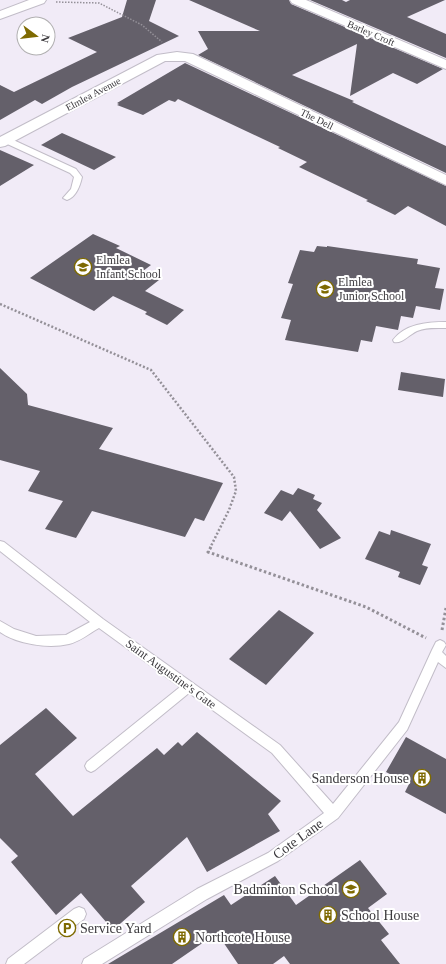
<svg xmlns="http://www.w3.org/2000/svg" width="446" height="964" viewBox="0 0 446 964" font-family="'Times New Roman',serif">
	<style>
		.building { fill: #64606a }
		.lines { fill: none; stroke-linecap: round; stroke-linejoin: round }
		.lane-casing { stroke: #c2bdc8; stroke-width: 2 }
		.street-casing { stroke: #c2bdc8; stroke-width: 2 }
		.path-far2 { stroke: #949098; stroke-width: 1.5; stroke-dasharray: 1.5 1.5; stroke-linecap: butt }
		.path-far1 { stroke: #949098; stroke-width: 2.5; stroke-dasharray: 2 2; stroke-linecap: butt }
		.path { stroke: #949098; stroke-width: 3; stroke-dasharray: 2.5 2.5; stroke-linecap: butt }
		.lane { fill: #fff; fill-rule: evenodd }
		.street { fill: #fff; fill-rule: evenodd }
		.labels { text-anchor: middle; dominant-baseline: central; stroke-width: 4; stroke-linejoin: round; paint-order: stroke }
		.far-street-label { font-size: 10px; fill: #3b393d; stroke: #fff }
		.poi-label { font-size: 12px; fill: #3b393d; stroke: #fff; text-anchor: start }
		.street-label { font-size: 12px; fill: #3b393d; stroke: #fff }
		.near-poi-label { font-size: 14px; fill: #3b393d; stroke: #fff; text-anchor: start }
		.near-street-label { font-size: 14px; fill: #3b393d; stroke: #fff }
	</style>
	<rect width="100%" height="100%" fill="#f1ebf7"/>
	<path class="building" d="M 127,0 L 156,0 L 149,21 L 179,36 L 72,87 L 42,104 L 35,100 L 0,120 L 0,85 L 14,92 L 97,52 L 68,38 L 122,17 Z
		M 189,0 L 289,0 L 291,4 L 443,69 L 417,84 L 393,73 L 350,96 L 357,44 L 292,75 L 354,101 L 352,102 L 446,146 L 446,173 L 198,55 L 208,49 L 198,31 L 260,31 Z
		M 310,0 L 342,0 L 346,2 L 350,0 L 445,0 L 407,17 L 446,34 L 446,58 Z
		M 185,63 L 446,186 L 446,226 L 408,206 L 395,215 L 366,201 L 368,200 L 299,167 L 307,162 L 278,148 L 280,147 L 178,99 L 175,102 L 169,100 L 143,115 L 117,105 L 119,104 L 117,103 Z
		M 62,133 L 116,157 L 94,170 L 41,145 Z
		M 0,150 L 34,165 L 0,186 Z
		M 93,234 L 120,246 L 116,248 L 151,265 L 143,271 L 159,280 L 145,291 L 184,310 L 167,325 L 145,314 L 147,312 L 113,296 L 94,311 L 30,278 Z
		M 317,246 L 327,247 L 327,246 L 418,259 L 417,264 L 440,268 L 435,288 L 444,289 L 440,310 L 416,306 L 413,318 L 401,316 L 398,330 L 376,326 L 372,342 L 361,340 L 358,352 L 285,340 L 291,320 L 281,318 L 293,284 L 288,283 L 300,250 L 314,252 Z
		M 0,368 L 27,394 L 28,405 L 113,428 L 99,449 L 223,483 L 204,521 L 195,518 L 185,537 L 92,511 L 76,538 L 45,529 L 63,501 L 28,491 L 40,471 L 0,460 Z
		M 401,372 L 445,379 L 443,397 L 398,390 Z
		M 298,488 L 315,495 L 313,499 L 322,503 L 317,510 L 341,538 L 320,549 L 290,511 L 282,521 L 264,513 L 281,490 L 293,495 Z
		M 391,530 L 431,544 L 422,565 L 428,567 L 420,585 L 398,577 L 400,572 L 365,559 L 379,531 L 390,535 Z
		M 279,610 L 314,633 L 266,685 L 229,659 Z
		M 46,708 L 77,738 L 35,774 L 73,816 L 157,748 L 164,755 L 178,742 L 182,746 L 197,732 L 281,801 L 268,814 L 280,831 L 207,872 L 187,837 L 131,886 L 145,902 L 113,930 L 81,893 L 56,915 L 11,862 L 18,856 L 0,838 L 0,745 Z
		M 406,737 L 446,759 L 446,814 L 405,792 L 409,784 L 386,772 Z
		M 360,860 L 387,894 L 368,908 L 389,934 L 381,940 L 400,964 L 290,964 L 284,956 L 273,964 L 238,964 L 217,933 L 172,964 L 108,964 L 224,895 L 231,905 L 275,876 L 296,905 Z"/>
	<g class="lines">
		<defs>
			<path id="lane" d="M 3,138 L 9,138 L 76,169 L 82,177 C 80,186 76,197 67,200 L 63,198 L 71,189 L 74,177 L 70,173 L 3,142 Z
				M 446,322 L 446,328 C 436,328 426,327 417,331 C 410,334 402,344 394,342 L 393,340 C 405,324 427,322 446,322 Z
				M 0,541 L 4,542 L 103,619 L 280,745 L 333,804 L 399,722 L 432,650 L 436,642 L 440,640 L 444,642 L 446,645 L 442,652 L 446,656 L 446,668 L 438,662 L 407,730 L 338,818 L 278,861 L 207,899 L 102,964 L 82,964 L 84,959 L 197,889 L 268,853 L 324,813 L 272,753 L 189,693 L 95,770 L 91,772 L 87,770 L 85,766 L 87,762 L 180,687 L 99,628 C 90,633 79,642 69,644 C 48,649 17,644 0,632 L 0,621 L 14,629 L 36,636 L 66,635 L 90,622 L 0,551 Z
				M 79,907 L 84,909 L 86,914 L 84,919 L 24,964 L 6,964 L 8,959 L 74,909 Z"/>
			<path id="street" d="M 29,0 L 46,0 L 44,3 L 0,19 L 0,11 Z
				M 290,0 L 306,0 L 446,60 L 446,69 L 292,3 Z
				M 177,52 L 193,54 L 446,175 L 446,185 L 185,61 L 165,61 L 5,146 L 0,147 L 0,137 L 157,55 Z"/>
		</defs>
		<use href="#lane" class="lane-casing"/>
		<use href="#street" class="street-casing"/>
		<path class="path-far2" d="M 56,2 L 99,3 L 142,25 L 162,42"/>
		<path class="path-far1" d="M 0,304 L 151,370 L 234,477 L 236,491 L 229,510 L 210,548"/>
		<path class="path" d="M 211,547 L 208,552 L 366,607 L 426,638
			M 442,630 L 446,608"/>
		<use href="#lane" class="lane"/>
		<use href="#street" class="street"/>
	</g>
	<defs>
		<symbol id="school-ring" viewBox="-11 -11 22 22"><circle r="9.5" fill="#fff" stroke="#7e6a01" stroke-width="1.5"/><path d="M0-5L7-2L0 1L-7-2ZM-4 1L0 2.5L4 1V4Q0 6-4 4Z" fill="#7e6a01"/></symbol>
		<symbol id="building-ring" viewBox="-11 -11 22 22"><circle r="9.5" fill="#fff" stroke="#7e6a01" stroke-width="1.5"/><path d="M-4-6H4V6H1V3H-1V6H-4ZM-2.5-4.3h1.7v1.8h-1.7ZM.8-4.3h1.7v1.8H.8ZM-2.5-1h1.7V.8h-1.7ZM.8-1h1.7V.8H.8Z" fill="#7e6a01"/></symbol>
		<symbol id="parking-ring" viewBox="-11 -11 22 22"><circle r="9.5" fill="#fff" stroke="#7e6a01" stroke-width="1.5"/><path d="M-3.5-5.5H1a3.5 3.5 0 0 1 0 7H-1V5.5H-3.5ZM-1-3.4V-.6H.8a1.4 1.4 0 0 0 0-2.8Z" fill="#7e6a01"/></symbol>
	</defs>
	<g fill-rule="evenodd">
		<use href="#school-ring" x="73" y="257" width="20" height="20"/>
		<use href="#school-ring" x="315" y="279" width="20" height="20"/>
		<use href="#building-ring" x="412" y="768" width="20" height="20"/>
		<use href="#school-ring" x="341" y="879" width="20" height="20"/>
		<use href="#building-ring" x="318" y="905" width="20" height="20"/>
		<use href="#parking-ring" x="57" y="918" width="20" height="20"/>
		<use href="#building-ring" x="172" y="927" width="20" height="20"/>
	</g>
	<g class="labels">
		<g class="far-street-label">
			<text transform="translate(371 33) rotate(23)">Barley Croft</text>
			<text transform="translate(93 94) rotate(-28)">Elmlea Avenue</text>
			<text transform="translate(317 119) rotate(26)">The Dell</text>
		</g>
		<g class="poi-label">
			<text x="96" y="260">Elmlea<tspan x="96" dy="14">Infant School</tspan></text>
			<text x="338" y="282">Elmlea<tspan x="338" dy="14">Junior School</tspan></text>
		</g>
		<g class="street-label">
			<text transform="translate(171 674) rotate(36)">Saint Augustine's Gate</text>
		</g>
		<g class="near-poi-label">
			<text x="409" y="778" text-anchor="end">Sanderson House</text>
			<text x="338" y="889" text-anchor="end">Badminton School</text>
			<text x="341" y="915">School House</text>
			<text x="80" y="928">Service Yard</text>
			<text x="195" y="937">Northcote House</text>
		</g>
		<g class="near-street-label">
			<text transform="translate(298 839) rotate(-36)">Cote Lane</text>
		</g>
	</g>
	<g transform="translate(36 36) rotate(105)"><circle r="19" fill="#ffffff" stroke="#b1b0b1"/>
	<path d="M0-3L7 15L0 10L-7 15Z" fill="#7e6a01"/>
	<text y="-6" font-size="11" font-weight="bold" text-anchor="middle" fill="#3b393d">N</text>
	</g>
</svg>
